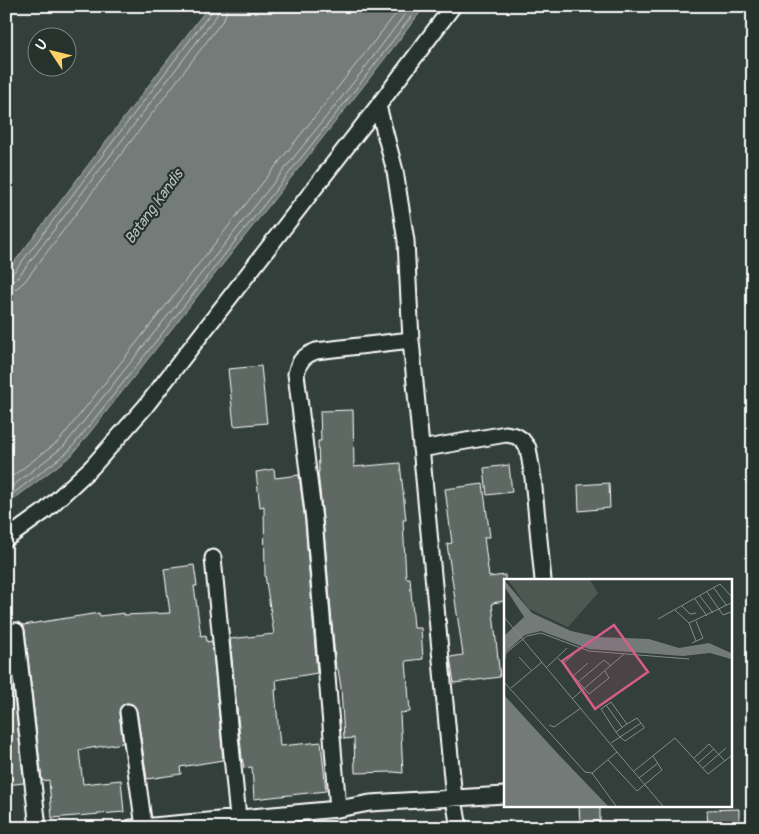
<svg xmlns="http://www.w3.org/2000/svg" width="759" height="834" viewBox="0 0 759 834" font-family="Pangolin,sans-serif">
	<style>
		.water { fill: #737b78; stroke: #abb0ae }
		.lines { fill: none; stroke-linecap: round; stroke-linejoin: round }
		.shore { stroke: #c7cac9; stroke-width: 1 }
		.building { fill: #5f6964; stroke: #fff }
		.street-casing { stroke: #fff; stroke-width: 19 }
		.street { stroke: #26332d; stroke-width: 15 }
		.labels { text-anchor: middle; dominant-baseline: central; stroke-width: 4.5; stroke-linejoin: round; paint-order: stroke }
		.water-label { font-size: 15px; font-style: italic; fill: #b9bdbc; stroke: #26332d }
		.inset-road { fill: none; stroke: #858c89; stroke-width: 1 }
		.view { fill: #d45d8c; fill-opacity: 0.15; stroke: #d45d8c; stroke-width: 2.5 }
		.inset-edge { fill: none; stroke: #fff; stroke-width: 2.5 }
	</style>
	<rect width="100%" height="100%" fill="#333f3a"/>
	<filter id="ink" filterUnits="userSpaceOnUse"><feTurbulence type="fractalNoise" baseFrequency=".02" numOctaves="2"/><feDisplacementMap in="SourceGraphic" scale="10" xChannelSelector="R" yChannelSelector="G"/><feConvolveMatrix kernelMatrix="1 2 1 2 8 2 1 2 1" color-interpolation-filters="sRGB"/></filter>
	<g filter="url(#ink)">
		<path class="water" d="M 209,6 L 425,6 L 369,79 L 72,455 L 6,505 L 6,273 Z"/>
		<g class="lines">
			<path class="shore" d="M 6,276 L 10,276 L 14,272 L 212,11 L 213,6
				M 6,283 L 13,281 L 19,276 L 217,15 L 219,6
				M 6,290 L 17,288 L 25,281 L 223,20 L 226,14 L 227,6
				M 6,481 L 59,441 L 402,6
				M 6,491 L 64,446 L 361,73 L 411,6
				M 6,499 L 69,451 L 366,76 L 419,6"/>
		</g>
		<path class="building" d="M 261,366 L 267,423 L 234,426 L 228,369 Z
			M 353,410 L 354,467 L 400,463 L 406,520 L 403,520 L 406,578 L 410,578 L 414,628 L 421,628 L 423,659 L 406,661 L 410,712 L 400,713 L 403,773 L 393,772 L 355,773 L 354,738 L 344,739 L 341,688 L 338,669 L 336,669 L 323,519 L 318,472 L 319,472 L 318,441 L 321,441 L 320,411 Z
			M 509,465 L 512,492 L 487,495 L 484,468 Z
			M 274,469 L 275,478 L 299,475 L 305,521 L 317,673 L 276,680 L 277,690 L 275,690 L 280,746 L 321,742 L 326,791 L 254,799 L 252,767 L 244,768 L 242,758 L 230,639 L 274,634 L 265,575 L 264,506 L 260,507 L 256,472 Z
			M 609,483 L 610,508 L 579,511 L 578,485 Z
			M 483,484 L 490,537 L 484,537 L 489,577 L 505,575 L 505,601 L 492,603 L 500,677 L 454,683 L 450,657 L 463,655 L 447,544 L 452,543 L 445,489 Z
			M 194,565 L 197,586 L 194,586 L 201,636 L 206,635 L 207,642 L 212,641 L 223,760 L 180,767 L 181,774 L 147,779 L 137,711 L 132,704 L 126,703 L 120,708 L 119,713 L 123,743 L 79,750 L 83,784 L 121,780 L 124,812 L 52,818 L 49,780 L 42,781 L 25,630 L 23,625 L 99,613 L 100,616 L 124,613 L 124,615 L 170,613 L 164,569 Z
			M 6,627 L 8,627 L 7,632 L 24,783 L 6,785 Z
			M 579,805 L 600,805 L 600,822 L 580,823 Z
			M 739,809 L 739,828 L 708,828 L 707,810 Z"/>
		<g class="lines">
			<defs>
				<path id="street" d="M 378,106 L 395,171 L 406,241 L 411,340 L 454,799 L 459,828
					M 421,449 L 506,434 L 516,436 L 522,440 L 528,448 L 533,478 L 543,580
					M 6,539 L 45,511 L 92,467 L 145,407 L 378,106 L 453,6
					M 213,558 L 238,818
					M 16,631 L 38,828
					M 128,712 L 144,827
					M 338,809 L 314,520 L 296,374 C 299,361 303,356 316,351 L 411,340
					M 131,828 L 338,809 L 370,803 L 505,795"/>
			</defs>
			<use href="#street" class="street-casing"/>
			<use href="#street" class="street"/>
		</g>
	</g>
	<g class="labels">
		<g class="water-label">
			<text transform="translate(154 207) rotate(-54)">Batang Kandis</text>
		</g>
	</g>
	<g transform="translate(504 579)">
		<rect width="228" height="228" fill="#333f3a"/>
		<path d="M 4,1 L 86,1 L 94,14 L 64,48 L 25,30 Z" fill="#4d5853"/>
		<path d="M 0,1 L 28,34 L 67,52 L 94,58 L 145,60 L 175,69 L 205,64 L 227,74 L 227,80 L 206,74 L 179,77 L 85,70 L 37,52 L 21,56 L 0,75 L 0,57 L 20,38 L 0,7 ZM 0,116 L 55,176 L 104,227 L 0,227 Z" fill="#737b78"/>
		<path class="inset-road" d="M 210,9 L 223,27M 203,13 L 219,36 L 227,33M 196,17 L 209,34M 191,20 L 203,37M 178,27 L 186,35 L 192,34M 171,31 L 185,44 L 227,24M 0,38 L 113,173M 154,40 L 216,5 L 227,17M 185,44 L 192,62M 188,64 L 199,59 L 192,42M 15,78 L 27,91M 54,79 L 85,115 L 105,99 L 101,92M 0,84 L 2,74 L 23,57 L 37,54 L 85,72 L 185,80M 59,85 L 71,74M 42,89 L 63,69M 69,97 L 84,84M 0,103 L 81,193 L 88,194 L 113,173 L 159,227M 74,103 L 100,81 L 107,87M 7,109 L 38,83M 68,120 L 120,75M 102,126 L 118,148M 123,145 L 133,139 L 140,148 L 140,149 L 121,162 L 116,158 L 137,144M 45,146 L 50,148 L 77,129M 107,164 L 116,158 L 112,153 L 123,145 L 107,123 L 97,130 L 112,153M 190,179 L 205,165 L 221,182M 104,181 L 133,212 L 158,191 L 149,177M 194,184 L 210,170M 199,189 L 222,169M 130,192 L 171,159 L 204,195 L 227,177M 88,194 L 112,227M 135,199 L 154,184"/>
		<path class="view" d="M 110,46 L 144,93 L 91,130 L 58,82 Z"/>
		<rect width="228" height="228" class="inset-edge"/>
	</g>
	<rect width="759" height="834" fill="none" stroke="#26332d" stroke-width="25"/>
	<rect x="12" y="12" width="734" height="809" fill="none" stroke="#fff" stroke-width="2" filter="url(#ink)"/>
	<g transform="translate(52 52) rotate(305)"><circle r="24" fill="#26332d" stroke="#7d8581"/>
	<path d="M0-4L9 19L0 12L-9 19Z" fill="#ffd166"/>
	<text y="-8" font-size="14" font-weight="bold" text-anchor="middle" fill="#ffffff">U</text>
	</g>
</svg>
